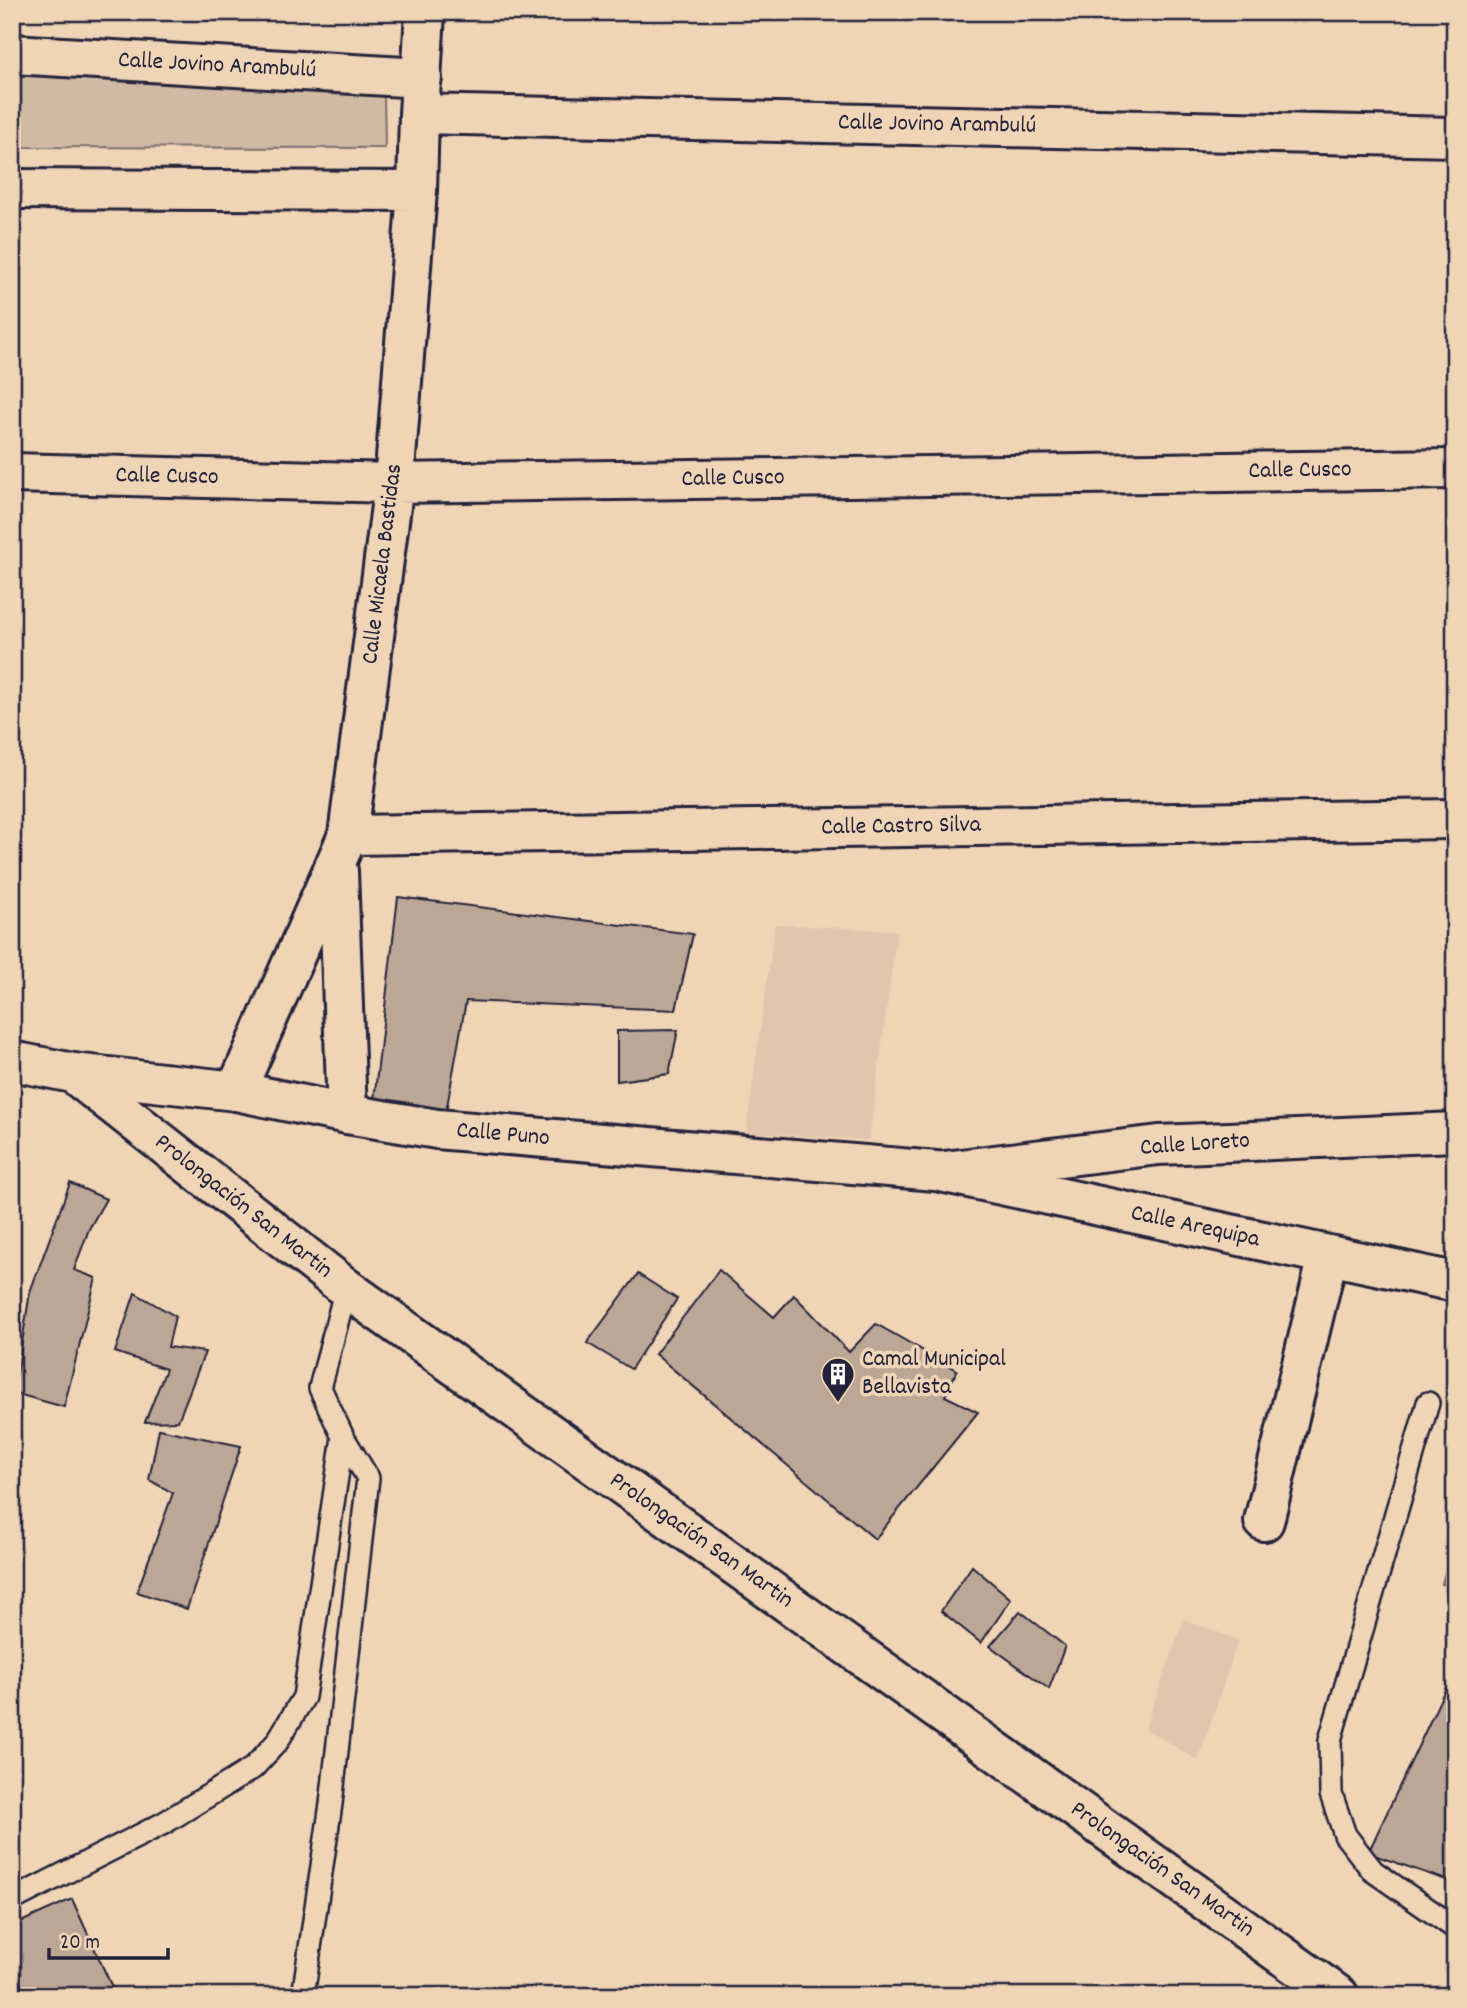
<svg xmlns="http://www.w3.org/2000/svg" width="1467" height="2008" viewBox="0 0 1467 2008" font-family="Dekko,sans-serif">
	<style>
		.built { fill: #e0c6ad }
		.green { fill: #d1baa4; stroke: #7a6e70; stroke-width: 2 }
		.water { fill: #a6958a; stroke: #71676a; stroke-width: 2 }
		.building { fill: #bca797; stroke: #22223b; stroke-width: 2 }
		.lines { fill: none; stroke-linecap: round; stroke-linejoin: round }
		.service-casing { stroke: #22223b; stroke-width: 26 }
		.minor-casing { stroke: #22223b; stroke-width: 44 }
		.tertiary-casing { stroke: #22223b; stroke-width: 44 }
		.secondary-casing { stroke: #22223b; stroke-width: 44 }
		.service { stroke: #efd4b6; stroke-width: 21 }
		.minor { stroke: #efd4b6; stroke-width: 38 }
		.tertiary { stroke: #efd4b6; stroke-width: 38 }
		.secondary { stroke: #efd4b6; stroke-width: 38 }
		.labels { text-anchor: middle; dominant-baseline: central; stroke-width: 7; stroke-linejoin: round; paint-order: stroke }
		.street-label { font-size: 24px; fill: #22223b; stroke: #efd4b6 }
		.poi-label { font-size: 24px; fill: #22223b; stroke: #efd4b6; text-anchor: start }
	</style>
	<rect width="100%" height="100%" fill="#efd4b6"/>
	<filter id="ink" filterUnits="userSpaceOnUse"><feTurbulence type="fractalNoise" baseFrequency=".0143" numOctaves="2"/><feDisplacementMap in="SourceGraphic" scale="14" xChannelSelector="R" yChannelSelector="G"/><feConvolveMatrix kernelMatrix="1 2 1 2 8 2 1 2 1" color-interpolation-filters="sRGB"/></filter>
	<g filter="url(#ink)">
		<path class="built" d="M 775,924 L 897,931 L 869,1140 L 746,1132 Z
			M 1184,1619 L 1238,1640 L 1198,1761 L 1145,1728 Z"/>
		<path class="green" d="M 12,74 L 384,94 L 385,148 L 12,147 Z"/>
		<path class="water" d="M 1455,1535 L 1455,1587 L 1442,1584 Z"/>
		<path class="building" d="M 398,897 L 693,934 L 676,1010 L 466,1001 L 444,1123 L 374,1100 Z
			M 678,1030 L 669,1074 L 617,1081 L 617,1031 Z
			M 70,1183 L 106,1199 L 89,1229 L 74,1270 L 96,1278 L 64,1407 L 14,1393 L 30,1292 Z
			M 719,1270 L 774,1317 L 794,1295 L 849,1352 L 876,1324 L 957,1370 L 945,1396 L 978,1412 L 875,1539 L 655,1354 Z
			M 638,1274 L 677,1299 L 631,1369 L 587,1343 Z
			M 135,1293 L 175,1316 L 168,1347 L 205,1352 L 178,1421 L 145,1422 L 166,1369 L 115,1352 Z
			M 159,1429 L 241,1446 L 187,1609 L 137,1592 L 173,1493 L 149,1480 Z
			M 972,1566 L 1011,1599 L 981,1643 L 941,1611 Z
			M 1020,1611 L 1065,1646 L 1049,1689 L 990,1646 Z
			M 1450,1679 L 1455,1681 L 1455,1883 L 1368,1853 Z
			M 72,1899 L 116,1996 L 12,1996 L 12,1926 Z"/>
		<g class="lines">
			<defs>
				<path id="service" d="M 1428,1403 L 1330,1740 L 1331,1794 L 1345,1835 L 1373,1871 L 1455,1928
					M 12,1900 L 164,1823 L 253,1768 L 277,1742 L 304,1697 L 343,1437 L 320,1388 L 346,1288
					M 303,1996 L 331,1804 L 368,1478 L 343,1437"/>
				<path id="minor" d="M 12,54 L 422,78
					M 419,114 L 1455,137
					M 12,189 L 417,191
					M 12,473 L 394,483 L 1455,469
					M 348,835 L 1455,819
					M 338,871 L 347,1114
					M 236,1091 L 348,835 L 394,483 L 417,191 L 419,114 L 425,12
					M 944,1171 L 1159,1145 L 1455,1132
					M 1264,1521 L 1328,1256"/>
				<path id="tertiary" d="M 73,1073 L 346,1288 L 1339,1996"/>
				<path id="secondary" d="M 12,1061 L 73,1073 L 236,1091 L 347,1114 L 437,1129 L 936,1171 L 1455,1282"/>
			</defs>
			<use href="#service" class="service-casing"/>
			<use href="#minor" class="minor-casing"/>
			<use href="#tertiary" class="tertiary-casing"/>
			<use href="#secondary" class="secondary-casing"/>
			<use href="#service" class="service"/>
			<use href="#minor" class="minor"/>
			<use href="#tertiary" class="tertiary"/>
			<use href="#secondary" class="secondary"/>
		</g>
	</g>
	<defs>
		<symbol id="building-pin" viewBox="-11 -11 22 30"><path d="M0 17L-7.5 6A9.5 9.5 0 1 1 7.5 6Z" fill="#22223b" stroke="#efd4b6"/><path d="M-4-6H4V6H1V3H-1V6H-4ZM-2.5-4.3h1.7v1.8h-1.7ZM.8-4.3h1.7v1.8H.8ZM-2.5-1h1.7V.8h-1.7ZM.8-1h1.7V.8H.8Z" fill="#fff"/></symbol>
	</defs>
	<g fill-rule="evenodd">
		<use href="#building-pin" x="819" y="1355" width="38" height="52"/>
	</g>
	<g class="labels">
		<g class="street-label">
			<text transform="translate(217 66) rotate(3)">Calle Jovino Arambulú</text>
			<text transform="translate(937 125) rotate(1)">Calle Jovino Arambulú</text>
			<text transform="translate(1300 471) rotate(-1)">Calle Cusco</text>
			<text transform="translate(167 477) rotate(1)">Calle Cusco</text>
			<text transform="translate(733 479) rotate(-1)">Calle Cusco</text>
			<text transform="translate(383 564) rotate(-83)">Calle Micaela Bastidas</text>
			<text transform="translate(901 827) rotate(-1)">Calle Castro Silva</text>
			<text transform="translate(503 1135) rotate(5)">Calle Puno</text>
			<text transform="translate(1195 1145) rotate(-4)">Calle Loreto</text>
			<text transform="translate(243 1207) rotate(38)">Prolongación San Martin</text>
			<text transform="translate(1195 1227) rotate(12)">Calle Arequipa</text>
			<text transform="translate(701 1541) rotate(35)">Prolongación San Martin</text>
			<text transform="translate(1162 1870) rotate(35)">Prolongación San Martin</text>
		</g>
		<g class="poi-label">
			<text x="862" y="1360">Camal Municipal<tspan x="862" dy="28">Bellavista</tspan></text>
		</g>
	</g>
	<rect width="1467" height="2008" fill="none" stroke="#efd4b6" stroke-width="42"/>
	<rect x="21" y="21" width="1425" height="1966" fill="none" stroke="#22223b" stroke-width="2.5" filter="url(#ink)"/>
	<path d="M49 1948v10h119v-10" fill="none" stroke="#22223b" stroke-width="3.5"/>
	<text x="60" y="1948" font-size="21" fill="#22223b" stroke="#efd4b6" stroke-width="5" paint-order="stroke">20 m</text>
</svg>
